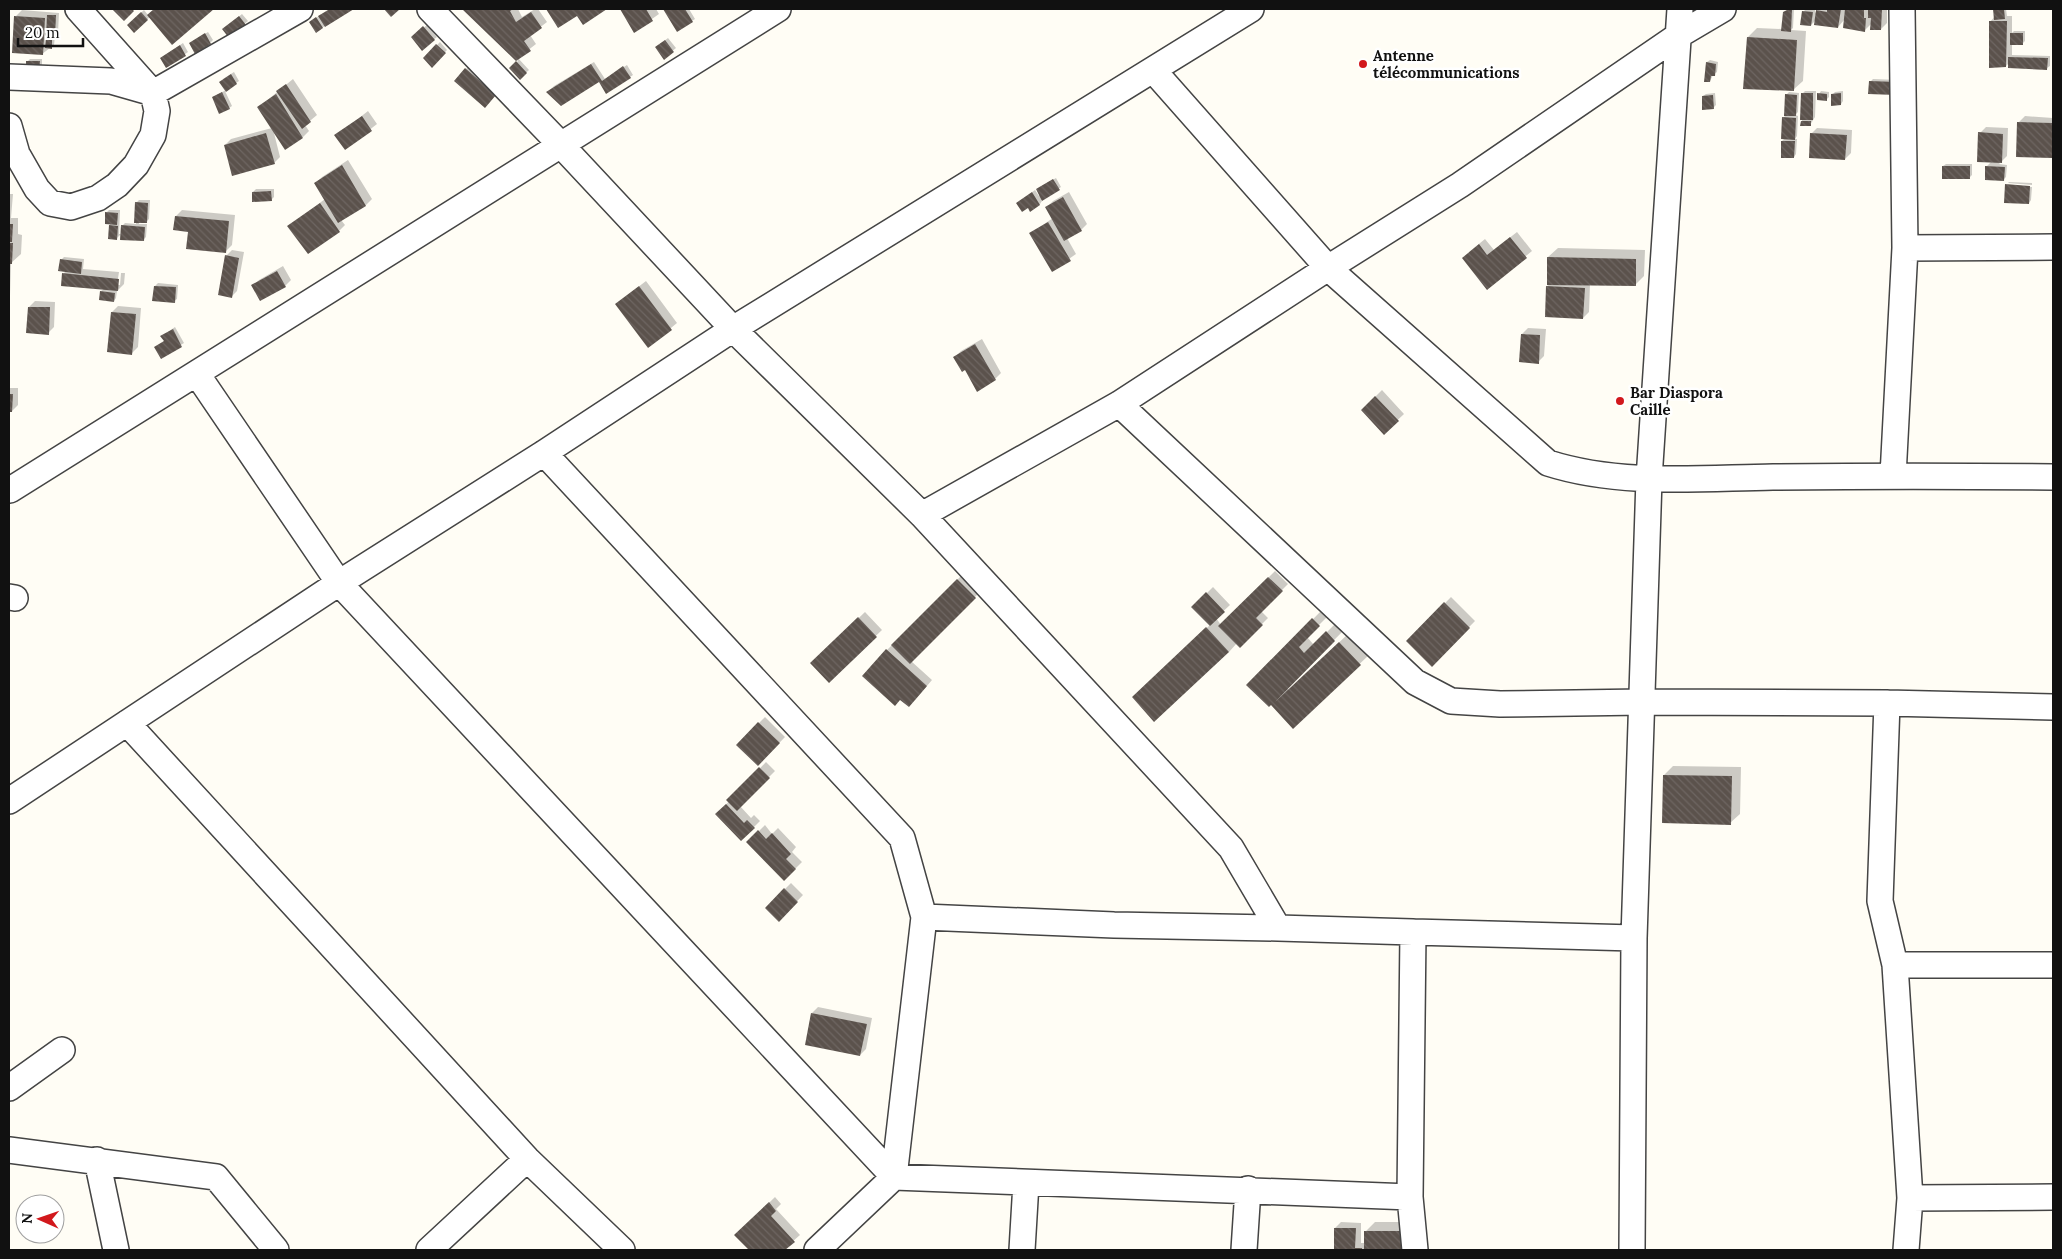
<svg xmlns="http://www.w3.org/2000/svg" width="2062" height="1259" viewBox="0 0 2062 1259" font-family="Lora,serif">
	<style>
		.shadow { fill: #0003 }
		.building { fill: url(#building-back-hatch) }
		.lines { fill: none; stroke-linecap: round; stroke-linejoin: round }
		.minor-casing { stroke: #444; stroke-width: 28 }
		.minor { stroke: #fff; stroke-width: 25 }
		.poi-dot { fill: #d2181c; stroke: #fff; stroke-width: 2 }
		.labels { text-anchor: middle; dominant-baseline: central; stroke-width: 5; stroke-linejoin: round; paint-order: stroke }
		.poi-label { font-size: 15px; font-weight: bold; fill: #111; stroke: #fff; text-anchor: start }
	</style>
	<defs>
		<pattern id="building-back-hatch" width="6" height="6" patternUnits="userSpaceOnUse" patternTransform="scale(1.25)"><rect width="6" height="6" fill="#5b524c"/><path d="M-1 5l2 2M0 0l6 6M5-1l2 2" fill="none" stroke="#6e6662"/></pattern>
	</defs>
	<rect width="100%" height="100%" fill="#fffdf5"/>
	<path class="shadow" d="M 155,9 L 212,9 L 173,43 L 150,17 L 134,31 L 128,25 L 144,10 L 148,15 Z
		M 329,9 L 351,9 L 317,31 L 313,20 Z
		M 464,9 L 518,9 L 522,17 L 535,9 L 538,9 L 547,22 L 530,35 L 536,44 L 518,58 L 529,70 L 520,78 L 511,68 L 518,61 Z
		M 547,9 L 605,9 L 583,23 L 577,15 L 559,27 Z
		M 621,9 L 656,9 L 659,14 L 635,31 Z
		M 665,9 L 689,9 L 695,19 L 677,30 Z
		M 1789,9 L 1794,9 L 1793,28 L 1791,30 L 1806,31 L 1803,81 L 1793,90 L 1748,37 L 1757,28 L 1782,29 L 1784,13 Z
		M 1806,9 L 1815,10 L 1815,13 L 1819,9 L 1887,9 L 1887,23 L 1881,29 L 1872,23 L 1865,30 L 1845,19 L 1838,27 L 1816,20 L 1811,25 L 1802,24 L 1804,11 Z
		M 1995,9 L 2006,9 L 2007,16 L 2012,16 L 2012,33 L 2014,31 L 2025,31 L 2025,41 L 2022,44 L 2012,44 L 2012,55 L 2050,56 L 2050,66 L 2047,68 L 2009,63 L 2006,66 L 1990,22 L 1995,16 Z
		M 22,10 L 59,13 L 58,33 L 55,36 L 54,45 L 42,54 L 16,16 Z
		M 242,14 L 248,21 L 229,36 L 226,27 Z
		M 427,25 L 437,37 L 422,49 L 415,35 Z
		M 208,32 L 213,40 L 210,43 L 193,41 Z
		M 668,38 L 676,48 L 664,58 L 659,45 Z
		M 440,42 L 447,50 L 432,66 L 424,58 Z
		M 183,43 L 188,52 L 167,67 L 161,58 Z
		M 30,59 L 42,59 L 42,69 L 28,61 Z
		M 1710,60 L 1718,62 L 1717,72 L 1713,75 L 1710,81 L 1705,80 L 1707,62 Z
		M 594,62 L 605,79 L 627,65 L 633,75 L 607,92 L 599,81 L 548,92 L 554,86 Z
		M 472,63 L 501,89 L 491,100 L 466,69 Z
		M 234,72 L 239,81 L 225,91 L 232,106 L 229,108 L 213,97 L 226,90 L 223,79 Z
		M 293,79 L 317,115 L 305,125 L 309,131 L 303,137 L 273,129 L 280,157 L 274,163 L 225,145 L 231,139 L 272,128 L 259,107 Z
		M 1873,79 L 1899,80 L 1898,91 L 1870,82 Z
		M 1805,91 L 1816,91 L 1815,117 L 1810,125 L 1802,125 L 1802,94 Z
		M 1821,91 L 1829,92 L 1829,97 L 1827,99 L 1819,94 Z
		M 1843,91 L 1843,101 L 1841,104 L 1832,95 L 1835,92 Z
		M 1789,92 L 1799,93 L 1798,112 L 1795,115 L 1798,116 L 1797,136 L 1795,139 L 1797,139 L 1796,154 L 1794,157 L 1782,141 L 1785,138 L 1783,118 L 1785,116 L 1786,95 Z
		M 1715,93 L 1716,105 L 1713,108 L 1703,96 L 1706,94 Z
		M 368,111 L 377,124 L 345,149 L 336,136 Z
		M 2025,116 L 2053,118 L 2053,157 L 2017,155 L 2019,122 Z
		M 1986,127 L 2008,128 L 2007,156 L 1999,164 L 2007,165 L 2006,177 L 2003,180 L 1987,166 L 1992,161 L 1980,133 Z
		M 1817,128 L 1852,130 L 1851,153 L 1845,159 L 1811,134 Z
		M 348,160 L 372,199 L 366,205 L 341,220 L 345,225 L 339,231 L 289,226 L 325,199 L 316,183 L 322,177 Z
		M 1946,164 L 1972,164 L 1972,175 L 1969,178 L 1943,166 Z
		M 1056,178 L 1061,187 L 1041,200 L 1042,201 L 1040,204 L 1031,210 L 1028,206 L 1017,203 L 1035,190 L 1039,196 L 1040,195 L 1040,187 Z
		M 2009,182 L 2032,183 L 2032,185 L 2008,183 Z
		M 2007,184 L 2007,185 L 2032,187 L 2031,200 L 2029,203 L 2005,202 Z
		M 256,189 L 274,189 L 274,197 L 271,200 L 253,192 Z
		M 1069,192 L 1087,224 L 1081,230 L 1067,238 L 1076,254 L 1053,270 L 1031,233 L 1053,218 L 1047,207 L 1053,201 Z
		M 9,194 L 13,194 L 11,218 L 18,218 L 18,234 L 22,235 L 21,254 L 11,263 L 10,296 L 9,297 Z
		M 139,200 L 150,200 L 149,219 L 146,222 L 139,222 L 139,224 L 147,224 L 146,237 L 143,240 L 122,226 L 125,223 L 136,224 L 136,203 Z
		M 109,210 L 120,210 L 119,234 L 121,234 L 116,239 L 109,238 L 110,223 L 107,212 Z
		M 182,210 L 235,215 L 232,245 L 226,251 L 189,231 L 176,216 Z
		M 1517,232 L 1532,251 L 1487,288 L 1469,252 L 1485,239 L 1494,250 Z
		M 1558,248 L 1645,250 L 1644,276 L 1635,285 L 1590,284 L 1589,312 L 1583,318 L 1547,286 L 1550,284 L 1548,257 Z
		M 232,250 L 244,252 L 237,291 L 231,297 L 226,256 Z
		M 64,257 L 84,259 L 83,269 L 119,272 L 117,285 L 120,285 L 121,273 L 125,273 L 124,284 L 117,291 L 116,298 L 114,301 L 101,291 L 104,289 L 63,274 L 66,271 L 61,260 Z
		M 283,266 L 291,280 L 285,286 L 253,286 L 259,280 Z
		M 646,281 L 677,323 L 648,347 L 616,304 Z
		M 158,283 L 178,285 L 177,299 L 174,301 L 155,286 Z
		M 35,301 L 55,302 L 54,327 L 48,333 L 29,307 Z
		M 118,306 L 141,308 L 138,347 L 132,353 L 112,312 Z
		M 175,327 L 184,343 L 161,357 L 165,334 Z
		M 1528,328 L 1546,329 L 1544,356 L 1538,362 L 1522,334 Z
		M 982,339 L 1001,373 L 995,379 L 965,368 L 955,357 L 961,351 Z
		M 9,388 L 18,388 L 18,405 L 12,411 L 9,411 Z
		M 1382,390 L 1404,414 L 1384,433 L 1362,410 Z
		M 967,570 L 984,588 L 911,661 L 932,680 L 915,700 L 863,676 L 887,650 Z
		M 1275,571 L 1288,584 L 1261,611 L 1268,618 L 1240,646 L 1237,643 L 1229,652 L 1143,688 L 1210,625 L 1193,607 L 1213,587 L 1230,605 L 1216,618 L 1221,625 Z
		M 1451,597 L 1475,621 L 1432,665 L 1408,641 Z
		M 1322,610 L 1328,616 L 1307,637 L 1314,645 L 1336,623 L 1343,631 L 1287,688 L 1289,690 L 1349,633 L 1369,655 L 1293,727 L 1271,703 L 1248,685 Z
		M 865,612 L 882,630 L 829,681 L 812,663 Z
		M 765,717 L 785,737 L 758,765 L 737,745 Z
		M 766,762 L 775,771 L 740,806 L 751,818 L 754,815 L 760,821 L 741,840 L 717,814 Z
		M 1673,766 L 1741,767 L 1740,814 L 1730,823 L 1664,775 Z
		M 765,825 L 772,834 L 778,828 L 796,847 L 792,852 L 802,862 L 784,880 L 748,842 Z
		M 791,883 L 803,895 L 779,920 L 766,908 Z
		M 818,1007 L 872,1018 L 866,1049 L 860,1055 L 812,1013 Z
		M 775,1197 L 781,1204 L 776,1209 L 800,1235 L 783,1250 L 751,1250 L 736,1235 Z
		M 1341,1222 L 1361,1223 L 1361,1243 L 1366,1243 L 1366,1231 L 1375,1222 L 1410,1222 L 1410,1250 L 1335,1250 L 1335,1228 Z"/>
	<path class="building" d="M 112,9 L 132,9 L 134,11 L 124,21 Z
		M 154,9 L 214,9 L 172,45 L 147,15 Z
		M 330,9 L 354,9 L 325,27 L 318,16 Z
		M 384,9 L 400,9 L 391,17 Z
		M 462,9 L 513,9 L 510,11 L 516,22 L 531,12 L 542,28 L 524,41 L 531,51 L 516,61 Z
		M 546,9 L 607,9 L 583,25 L 577,16 L 558,28 Z
		M 620,9 L 646,9 L 653,21 L 634,33 Z
		M 663,9 L 685,9 L 693,22 L 677,32 Z
		M 1789,9 L 1792,9 L 1791,32 L 1781,31 L 1783,12 Z
		M 1827,9 L 1841,9 L 1838,28 L 1814,25 L 1816,10 L 1827,12 Z
		M 1845,9 L 1864,9 L 1864,18 L 1866,18 L 1865,32 L 1843,28 Z
		M 1868,9 L 1882,9 L 1881,30 L 1870,30 L 1871,18 L 1868,18 Z
		M 1993,9 L 2004,9 L 2005,19 L 1994,20 Z
		M 1802,11 L 1813,12 L 1811,26 L 1800,25 Z
		M 141,12 L 148,20 L 134,33 L 127,25 Z
		M 47,15 L 56,15 L 55,37 L 46,37 Z
		M 14,16 L 45,18 L 43,55 L 12,53 Z
		M 239,16 L 246,25 L 229,38 L 222,29 Z
		M 316,17 L 323,28 L 316,33 L 309,22 Z
		M 1989,21 L 2007,21 L 2006,67 L 1989,68 Z
		M 423,26 L 435,40 L 422,51 L 411,37 Z
		M 205,33 L 211,44 L 195,54 L 189,43 Z
		M 2010,33 L 2023,33 L 2023,45 L 2010,45 Z
		M 1747,37 L 1797,40 L 1794,91 L 1743,89 Z
		M 46,40 L 52,40 L 52,49 L 45,48 Z
		M 665,40 L 674,52 L 664,60 L 655,47 Z
		M 436,44 L 446,53 L 432,68 L 423,58 Z
		M 180,45 L 186,56 L 166,68 L 160,58 Z
		M 2008,57 L 2048,58 L 2047,70 L 2008,68 Z
		M 26,61 L 40,61 L 39,72 L 26,72 Z
		M 516,61 L 527,73 L 520,80 L 509,68 Z
		M 1706,62 L 1716,64 L 1715,76 L 1711,76 L 1710,82 L 1704,82 Z
		M 591,64 L 602,81 L 623,66 L 631,78 L 606,94 L 599,82 L 561,106 L 546,92 Z
		M 465,68 L 496,95 L 485,108 L 454,81 Z
		M 231,74 L 237,84 L 226,92 L 219,82 Z
		M 1869,81 L 1897,82 L 1896,95 L 1868,94 Z
		M 286,84 L 311,122 L 302,129 L 276,91 Z
		M 222,92 L 230,109 L 219,114 L 212,97 Z
		M 1801,93 L 1813,93 L 1813,120 L 1800,120 Z
		M 1817,93 L 1827,94 L 1827,101 L 1817,100 Z
		M 1841,93 L 1841,105 L 1831,106 L 1831,94 Z
		M 276,94 L 303,138 L 285,150 L 257,107 Z
		M 1785,94 L 1797,95 L 1796,116 L 1784,116 Z
		M 1713,95 L 1714,109 L 1702,110 L 1702,96 Z
		M 362,116 L 372,131 L 345,150 L 334,135 Z
		M 1782,117 L 1796,118 L 1795,140 L 1781,139 Z
		M 1801,121 L 1811,121 L 1811,126 L 1800,126 Z
		M 2017,122 L 2053,123 L 2053,158 L 2016,157 Z
		M 1978,132 L 2003,134 L 2002,163 L 1977,162 Z
		M 266,133 L 275,164 L 232,176 L 224,145 Z
		M 1810,133 L 1847,135 L 1845,160 L 1809,158 Z
		M 1781,141 L 1795,141 L 1794,158 L 1781,158 Z
		M 342,165 L 366,206 L 338,223 L 314,183 Z
		M 1942,166 L 1970,166 L 1970,179 L 1942,179 Z
		M 1985,166 L 2005,167 L 2004,181 L 1985,180 Z
		M 1053,179 L 1060,190 L 1042,201 L 1036,189 Z
		M 2005,184 L 2030,186 L 2029,204 L 2004,203 Z
		M 271,191 L 272,201 L 252,202 L 252,192 Z
		M 1032,192 L 1040,205 L 1030,212 L 1028,208 L 1022,212 L 1016,203 Z
		M 1063,197 L 1082,231 L 1064,241 L 1045,207 Z
		M 135,202 L 148,203 L 147,223 L 134,223 Z
		M 320,203 L 340,232 L 308,254 L 287,226 Z
		M 105,212 L 118,213 L 117,225 L 105,224 Z
		M 175,216 L 229,221 L 226,253 L 186,249 L 188,232 L 173,230 Z
		M 1048,222 L 1071,261 L 1052,272 L 1029,233 Z
		M 9,224 L 13,224 L 12,242 L 9,242 Z
		M 109,225 L 118,226 L 117,240 L 108,239 Z
		M 121,225 L 145,227 L 144,241 L 120,240 Z
		M 1510,237 L 1527,258 L 1487,290 L 1462,258 L 1479,244 L 1487,255 Z
		M 9,243 L 13,243 L 12,264 L 9,264 Z
		M 225,255 L 239,258 L 232,298 L 218,295 Z
		M 1547,257 L 1636,259 L 1636,286 L 1547,285 Z
		M 60,259 L 82,262 L 81,274 L 58,271 Z
		M 277,271 L 286,287 L 260,301 L 251,285 Z
		M 62,273 L 119,279 L 118,291 L 61,286 Z
		M 154,286 L 176,287 L 175,303 L 152,301 Z
		M 639,286 L 672,330 L 648,348 L 615,304 Z
		M 1546,286 L 1585,288 L 1583,319 L 1545,317 Z
		M 100,291 L 115,293 L 114,302 L 99,300 Z
		M 28,307 L 50,307 L 49,335 L 26,333 Z
		M 111,312 L 136,314 L 132,355 L 107,352 Z
		M 173,329 L 182,347 L 161,359 L 154,347 L 164,341 L 160,336 Z
		M 1521,334 L 1540,335 L 1539,364 L 1519,362 Z
		M 975,344 L 996,380 L 977,392 L 965,370 L 962,372 L 953,357 Z
		M 9,394 L 13,394 L 12,412 L 9,412 Z
		M 1375,396 L 1399,421 L 1384,435 L 1361,410 Z
		M 1268,577 L 1283,591 L 1256,618 L 1263,625 L 1240,648 L 1218,626 Z
		M 957,579 L 976,598 L 910,664 L 891,645 Z
		M 1206,592 L 1225,612 L 1210,626 L 1191,607 Z
		M 1444,602 L 1470,628 L 1432,667 L 1406,641 Z
		M 858,617 L 877,637 L 829,683 L 810,663 Z
		M 1312,618 L 1320,626 L 1299,647 L 1304,653 L 1326,631 L 1335,641 L 1275,702 L 1339,642 L 1361,665 L 1293,729 L 1271,705 L 1269,707 L 1246,685 Z
		M 1206,627 L 1229,652 L 1154,722 L 1132,697 Z
		M 886,649 L 927,686 L 909,707 L 900,700 L 895,706 L 862,676 Z
		M 758,722 L 780,743 L 758,766 L 736,745 Z
		M 759,767 L 770,778 L 737,811 L 726,800 Z
		M 1663,775 L 1732,776 L 1731,825 L 1662,823 Z
		M 726,804 L 744,823 L 747,820 L 755,828 L 741,841 L 715,814 Z
		M 758,830 L 766,839 L 772,833 L 791,854 L 786,859 L 796,869 L 784,881 L 746,842 Z
		M 784,888 L 798,902 L 779,922 L 765,908 Z
		M 811,1013 L 867,1024 L 860,1056 L 805,1045 Z
		M 769,1202 L 776,1211 L 771,1216 L 795,1242 L 785,1250 L 749,1250 L 734,1235 Z
		M 1334,1228 L 1356,1228 L 1355,1248 L 1362,1248 L 1362,1250 L 1334,1250 Z
		M 1364,1231 L 1401,1231 L 1401,1250 L 1364,1250 Z"/>
	<g class="lines">
		<defs>
			<path id="minor" d="M 430,9 L 561,145 L 733,329 L 922,515 L 1231,848 L 1278,928 L 1413,932 L 1410,1197 L 1415,1250
				M 1153,70 L 1328,268 L 1548,463 C 1620,486 1699,478 1773,477 C 1867,476 1960,476 2053,477
				M 9,77 L 111,81 L 153,93 L 300,9
				M 9,126 L 17,154 L 37,189 L 50,203 L 71,207 L 98,198 L 117,185 L 136,165 L 153,135 L 157,111 L 153,93 L 78,9
				M 1905,248 L 2053,247
				M 197,374 L 339,583 L 894,1177 L 1410,1197
				M 1119,404 L 1415,682 L 1451,701 L 1500,704 L 1643,702 L 1887,703 L 2053,707
				M 544,453 L 902,838 L 924,917 L 894,1177 L 817,1250
				M 1893,476 L 1905,248 L 1902,9
				M 10,490 L 778,9
				M 922,515 L 1119,404 L 1328,268 L 1460,185 L 1679,35 L 1723,9
				M 9,597 L 15,598
				M 1887,703 L 1880,901 L 1895,965 L 1910,1198 L 1906,1250
				M 127,723 L 527,1159 L 622,1250
				M 9,801 L 339,583 L 544,453 L 733,329 L 1251,9
				M 924,917 L 1114,925 L 1278,928
				M 1413,932 L 1634,938
				M 1895,965 L 2053,965
				M 9,1088 L 62,1050
				M 9,1150 L 216,1177 L 276,1250
				M 97,1160 L 116,1250
				M 1910,1198 L 2053,1197
				M 429,1250 L 527,1159
				M 1022,1250 L 1026,1183
				M 1244,1250 L 1248,1189
				M 1632,1250 L 1634,938 L 1649,479 L 1680,9"/>
		</defs>
		<use href="#minor" class="minor-casing"/>
		<use href="#minor" class="minor"/>
	</g>
	<g class="poi-dot">
		<circle cx="1363" cy="64" r="5"/>
		<circle cx="1620" cy="401" r="5"/>
	</g>
	<g class="labels">
		<g class="poi-label">
			<text x="1373" y="55">Antenne<tspan x="1373" dy="17">télécommunications</tspan></text>
			<text x="1630" y="392">Bar Diaspora<tspan x="1630" dy="17">Caille</tspan></text>
		</g>
	</g>
	<rect width="2062" height="1259" fill="none" stroke="#111111" stroke-width="20"/>
	<g transform="translate(40 1219) rotate(272)"><circle r="24" fill="#ffffff" stroke="#a0a0a0"/>
	<path d="M0-4L9 19L0 12L-9 19Z" fill="#d2181c"/>
	<text y="-8" font-size="14" font-weight="bold" text-anchor="middle" fill="#111111">N</text>
	</g>
	<path d="M18 38v8h65v-8" fill="none" stroke="#111111" stroke-width="2.5"/>
	<text x="25" y="38" font-size="15" fill="#111111" stroke="#ffffff" stroke-width="4" paint-order="stroke">20 m</text>
</svg>
